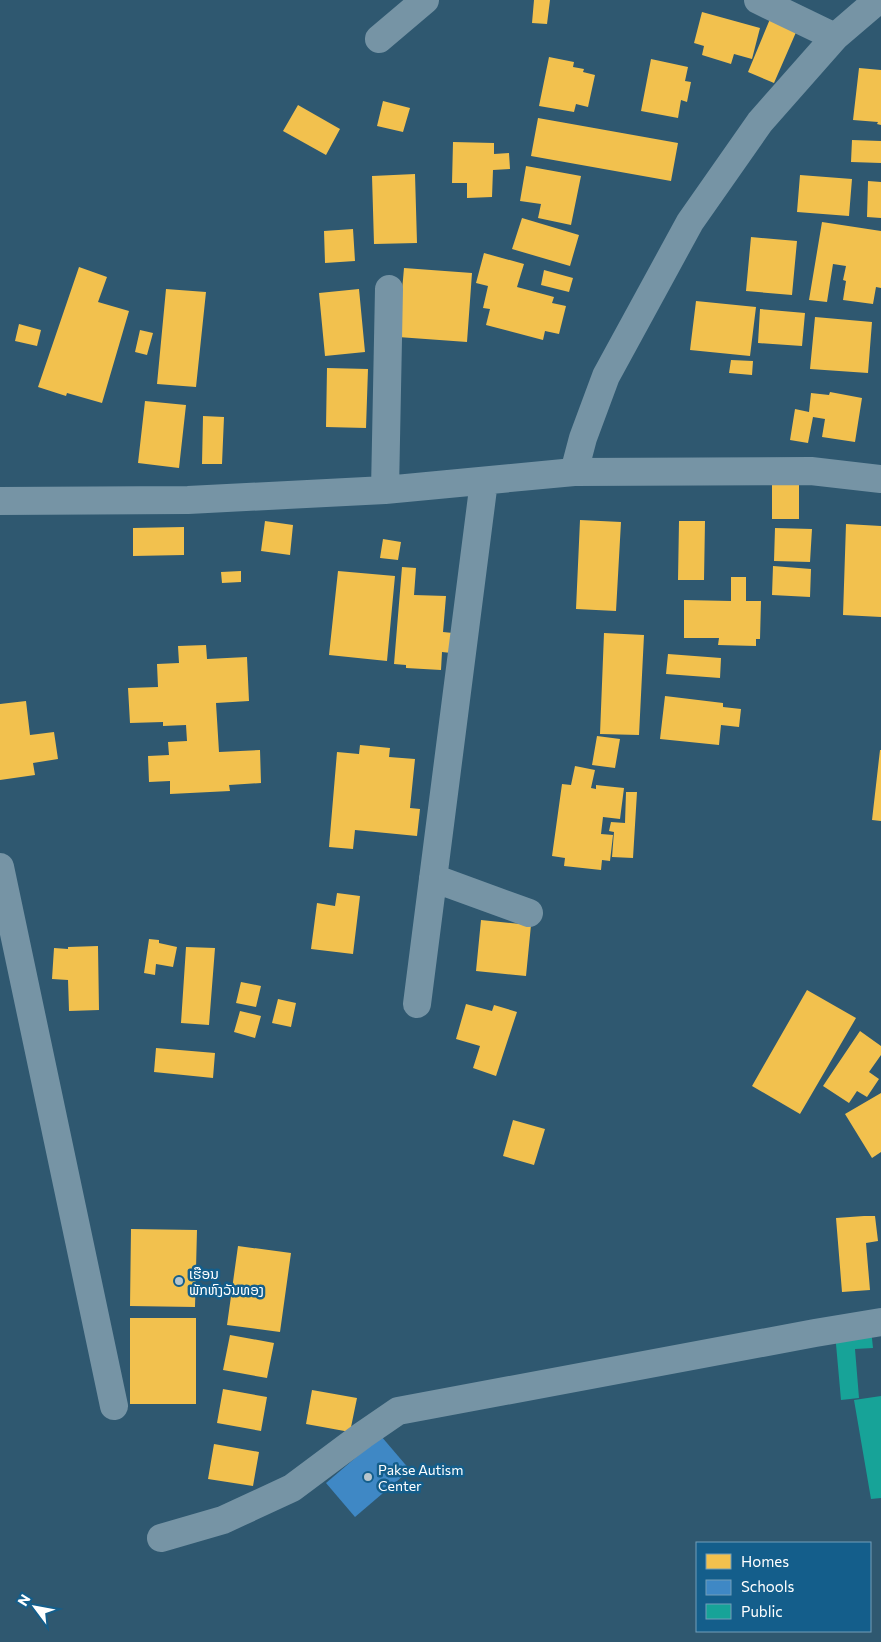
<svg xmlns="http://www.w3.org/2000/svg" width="881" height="1642" viewBox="0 0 881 1642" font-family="Commissioner,'Noto Sans Lao',sans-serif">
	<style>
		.homes { fill: #f2c14e }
		.schools { fill: #3f88c5 }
		.public { fill: #17a398 }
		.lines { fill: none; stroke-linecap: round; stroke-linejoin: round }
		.minor { stroke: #7694a5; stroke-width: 28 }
		.poi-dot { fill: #b6c5cd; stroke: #145e8b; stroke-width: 2 }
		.labels { text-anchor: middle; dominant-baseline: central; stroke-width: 5; stroke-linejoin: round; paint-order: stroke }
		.poi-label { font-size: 14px; fill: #fff; stroke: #145e8b; text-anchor: start }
	</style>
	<rect width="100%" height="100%" fill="#2f5870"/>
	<path class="homes" d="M 534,0 L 550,0 L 547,24 L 532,23 Z
		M 702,12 L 760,28 L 752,59 L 734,54 L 731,64 L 702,55 L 704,46 L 694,43 Z
		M 770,19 L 797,30 L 774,83 L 748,72 Z
		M 549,57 L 574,62 L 573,67 L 584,69 L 583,72 L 595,75 L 588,107 L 576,104 L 574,112 L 539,106 Z
		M 651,59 L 688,67 L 685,81 L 691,82 L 687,102 L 681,100 L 678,118 L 641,111 Z
		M 859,68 L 881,70 L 881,125 L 877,124 L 878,122 L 853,120 Z
		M 383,101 L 410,108 L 403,132 L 377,126 Z
		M 298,105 L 340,129 L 326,155 L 283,131 Z
		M 538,118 L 678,143 L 671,181 L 531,156 Z
		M 852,140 L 881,141 L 881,163 L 851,162 Z
		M 453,142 L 494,143 L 494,154 L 509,153 L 510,169 L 493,170 L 492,197 L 467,198 L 467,183 L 452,183 Z
		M 526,166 L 581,176 L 571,225 L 538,218 L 541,204 L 520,201 Z
		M 415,174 L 417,243 L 374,244 L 372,176 Z
		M 800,175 L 852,179 L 849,216 L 797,212 Z
		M 868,181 L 881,182 L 881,218 L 867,217 Z
		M 522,218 L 579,235 L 570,266 L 512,249 Z
		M 822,222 L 881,231 L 881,288 L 876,287 L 873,304 L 843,300 L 846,281 L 843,280 L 846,266 L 833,264 L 827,302 L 809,300 Z
		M 353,229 L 355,261 L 325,263 L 324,231 Z
		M 751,237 L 797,241 L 792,295 L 746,291 Z
		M 484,253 L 524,264 L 517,287 L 554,297 L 552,303 L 566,306 L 559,334 L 545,331 L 543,340 L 486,325 L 490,309 L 483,308 L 488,286 L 476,283 Z
		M 79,267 L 107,277 L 98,302 L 129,311 L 102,403 L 67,393 L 66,396 L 38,387 Z
		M 404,268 L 472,273 L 467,342 L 398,337 Z
		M 544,270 L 573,278 L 569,292 L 541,285 Z
		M 166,289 L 206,292 L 196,387 L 157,384 Z
		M 359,289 L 365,352 L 325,356 L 319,293 Z
		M 696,301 L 756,307 L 750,356 L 690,350 Z
		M 760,309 L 805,313 L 802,346 L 758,343 Z
		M 815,317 L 872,322 L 868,373 L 810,369 Z
		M 19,324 L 41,330 L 37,346 L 15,341 Z
		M 140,330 L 153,333 L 147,355 L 135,352 Z
		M 731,360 L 753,361 L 752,375 L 729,373 Z
		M 327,368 L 368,369 L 366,428 L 326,427 Z
		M 830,392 L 862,398 L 855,442 L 822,437 L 825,419 L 813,417 L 808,443 L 790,440 L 795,409 L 809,412 L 811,393 L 829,395 Z
		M 145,401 L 186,405 L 179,468 L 138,463 Z
		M 203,416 L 224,417 L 222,464 L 202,464 Z
		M 772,478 L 799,478 L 799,519 L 772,519 Z
		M 580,520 L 621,522 L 616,611 L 576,609 Z
		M 265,521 L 293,525 L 290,555 L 261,551 Z
		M 679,521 L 705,521 L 704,580 L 678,580 Z
		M 846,524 L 881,526 L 881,617 L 843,615 Z
		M 184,527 L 184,555 L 133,556 L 133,528 Z
		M 775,528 L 812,529 L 810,562 L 774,561 Z
		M 383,539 L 401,542 L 398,560 L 380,558 Z
		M 773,566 L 811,569 L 810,597 L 772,595 Z
		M 402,567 L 416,568 L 414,595 L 446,596 L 443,632 L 453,633 L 451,653 L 442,652 L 441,670 L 406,668 L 406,665 L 394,664 Z
		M 241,571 L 241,582 L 222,583 L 221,572 Z
		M 338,571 L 395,576 L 387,661 L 329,655 Z
		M 731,577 L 746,577 L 746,601 L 761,601 L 760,639 L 756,639 L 756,646 L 718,645 L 719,638 L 684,638 L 684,600 L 731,601 Z
		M 604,633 L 644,635 L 639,735 L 600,734 Z
		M 206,645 L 207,659 L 247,657 L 249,701 L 216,703 L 219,752 L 260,750 L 261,783 L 229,785 L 230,791 L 170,794 L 170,781 L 149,782 L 148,756 L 169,755 L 168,742 L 187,741 L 186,725 L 163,726 L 163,722 L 130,723 L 128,688 L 158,687 L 157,664 L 179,663 L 178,646 Z
		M 668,654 L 721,658 L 720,678 L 666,674 Z
		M 665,696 L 723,703 L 723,707 L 741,709 L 739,727 L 721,725 L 719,745 L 660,739 Z
		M 26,701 L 30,735 L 54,732 L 58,759 L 33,763 L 35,775 L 0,780 L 0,704 Z
		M 597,736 L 620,739 L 615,768 L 592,765 Z
		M 360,745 L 390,748 L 389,757 L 415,759 L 410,808 L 420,809 L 417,836 L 355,830 L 353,849 L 329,847 L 337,752 L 359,754 Z
		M 880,750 L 881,750 L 881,821 L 872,820 Z
		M 575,766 L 595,770 L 591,788 L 596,789 L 596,785 L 624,788 L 620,819 L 603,817 L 601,834 L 613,835 L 610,861 L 602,860 L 601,870 L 564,866 L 565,858 L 552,856 L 562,784 L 571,785 Z
		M 626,792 L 637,792 L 633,858 L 612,857 L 614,832 L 609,831 L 611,822 L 625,823 Z
		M 337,893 L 360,896 L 353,954 L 311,949 L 317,903 L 335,906 Z
		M 481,920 L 531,925 L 526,976 L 476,971 Z
		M 149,939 L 159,940 L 159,943 L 177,947 L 173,967 L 156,964 L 155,975 L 144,973 Z
		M 98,946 L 99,1010 L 69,1011 L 68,980 L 52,979 L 54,948 L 68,949 L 68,947 Z
		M 186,947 L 215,948 L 209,1025 L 181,1023 Z
		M 241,982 L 261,986 L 256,1007 L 236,1003 Z
		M 807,990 L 856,1018 L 800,1114 L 752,1086 Z
		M 278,999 L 296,1003 L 291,1027 L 272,1023 Z
		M 466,1004 L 492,1011 L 494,1005 L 517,1012 L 496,1076 L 473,1068 L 480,1046 L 456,1039 Z
		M 240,1011 L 261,1016 L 255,1038 L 234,1032 Z
		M 860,1031 L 881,1046 L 881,1055 L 869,1072 L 879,1079 L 867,1097 L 857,1091 L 849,1103 L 823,1086 Z
		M 156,1048 L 215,1053 L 213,1078 L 154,1072 Z
		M 881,1093 L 881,1152 L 872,1158 L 845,1114 Z
		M 513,1120 L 545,1129 L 534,1165 L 503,1156 Z
		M 864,1216 L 875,1216 L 878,1241 L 866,1243 L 870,1290 L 842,1292 L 836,1218 Z
		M 131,1229 L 197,1230 L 195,1307 L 130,1306 Z
		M 238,1246 L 291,1253 L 280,1332 L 227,1325 Z
		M 130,1318 L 196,1318 L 196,1404 L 130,1404 Z
		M 230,1335 L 274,1343 L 267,1378 L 223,1370 Z
		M 223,1389 L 267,1397 L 261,1431 L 217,1423 Z
		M 312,1390 L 357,1398 L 350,1432 L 306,1424 Z
		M 214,1444 L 259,1452 L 253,1486 L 208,1479 Z"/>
	<path class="schools" d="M 381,1436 L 410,1470 L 355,1517 L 326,1483 Z"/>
	<path class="public" d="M 871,1329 L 873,1348 L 855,1349 L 859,1398 L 841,1400 L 835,1333 Z
		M 881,1396 L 881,1498 L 871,1499 L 854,1400 Z"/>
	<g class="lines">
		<path class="minor" d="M 758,0 L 835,37
			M 379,39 L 425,0
			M 574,472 L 583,438 L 606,376 L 690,222 L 760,122 L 835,37 L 878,0
			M 385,490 L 389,289
			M 0,501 L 188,500 L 385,490 L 574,472 L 811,471 L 881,479
			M 0,867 L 114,1406
			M 433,878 L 529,913
			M 417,1004 L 484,481
			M 161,1538 L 223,1520 L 292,1488 L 363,1435 L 398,1411 L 815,1333 L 881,1322"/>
	</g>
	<g class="poi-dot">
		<circle cx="179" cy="1281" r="5"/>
		<circle cx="368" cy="1477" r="5"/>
	</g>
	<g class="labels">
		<g class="poi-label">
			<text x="189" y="1273">ເຮືອນ<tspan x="189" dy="16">ພັກຫົງວັນທອງ</tspan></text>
			<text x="378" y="1469">Pakse Autism<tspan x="378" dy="16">Center</tspan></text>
		</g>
	</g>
	<rect x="696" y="1542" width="175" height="90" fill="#145e8b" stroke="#729eb9"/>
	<rect x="706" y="1554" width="25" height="15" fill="#f2c14e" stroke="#729eb9"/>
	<text x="741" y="1567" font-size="15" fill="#ffffff">Homes</text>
	<rect x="706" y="1580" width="25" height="15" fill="#3f88c5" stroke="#729eb9"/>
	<text x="741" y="1592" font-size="15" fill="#ffffff">Schools</text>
	<rect x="706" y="1604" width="25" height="15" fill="#17a398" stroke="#729eb9"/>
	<text x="741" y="1617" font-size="15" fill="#ffffff">Public</text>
	<g transform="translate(35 1607) rotate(302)" stroke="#145e8b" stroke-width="4" paint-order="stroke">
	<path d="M0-4L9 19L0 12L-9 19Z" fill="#ffffff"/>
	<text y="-8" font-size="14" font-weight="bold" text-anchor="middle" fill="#ffffff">N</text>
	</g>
</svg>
